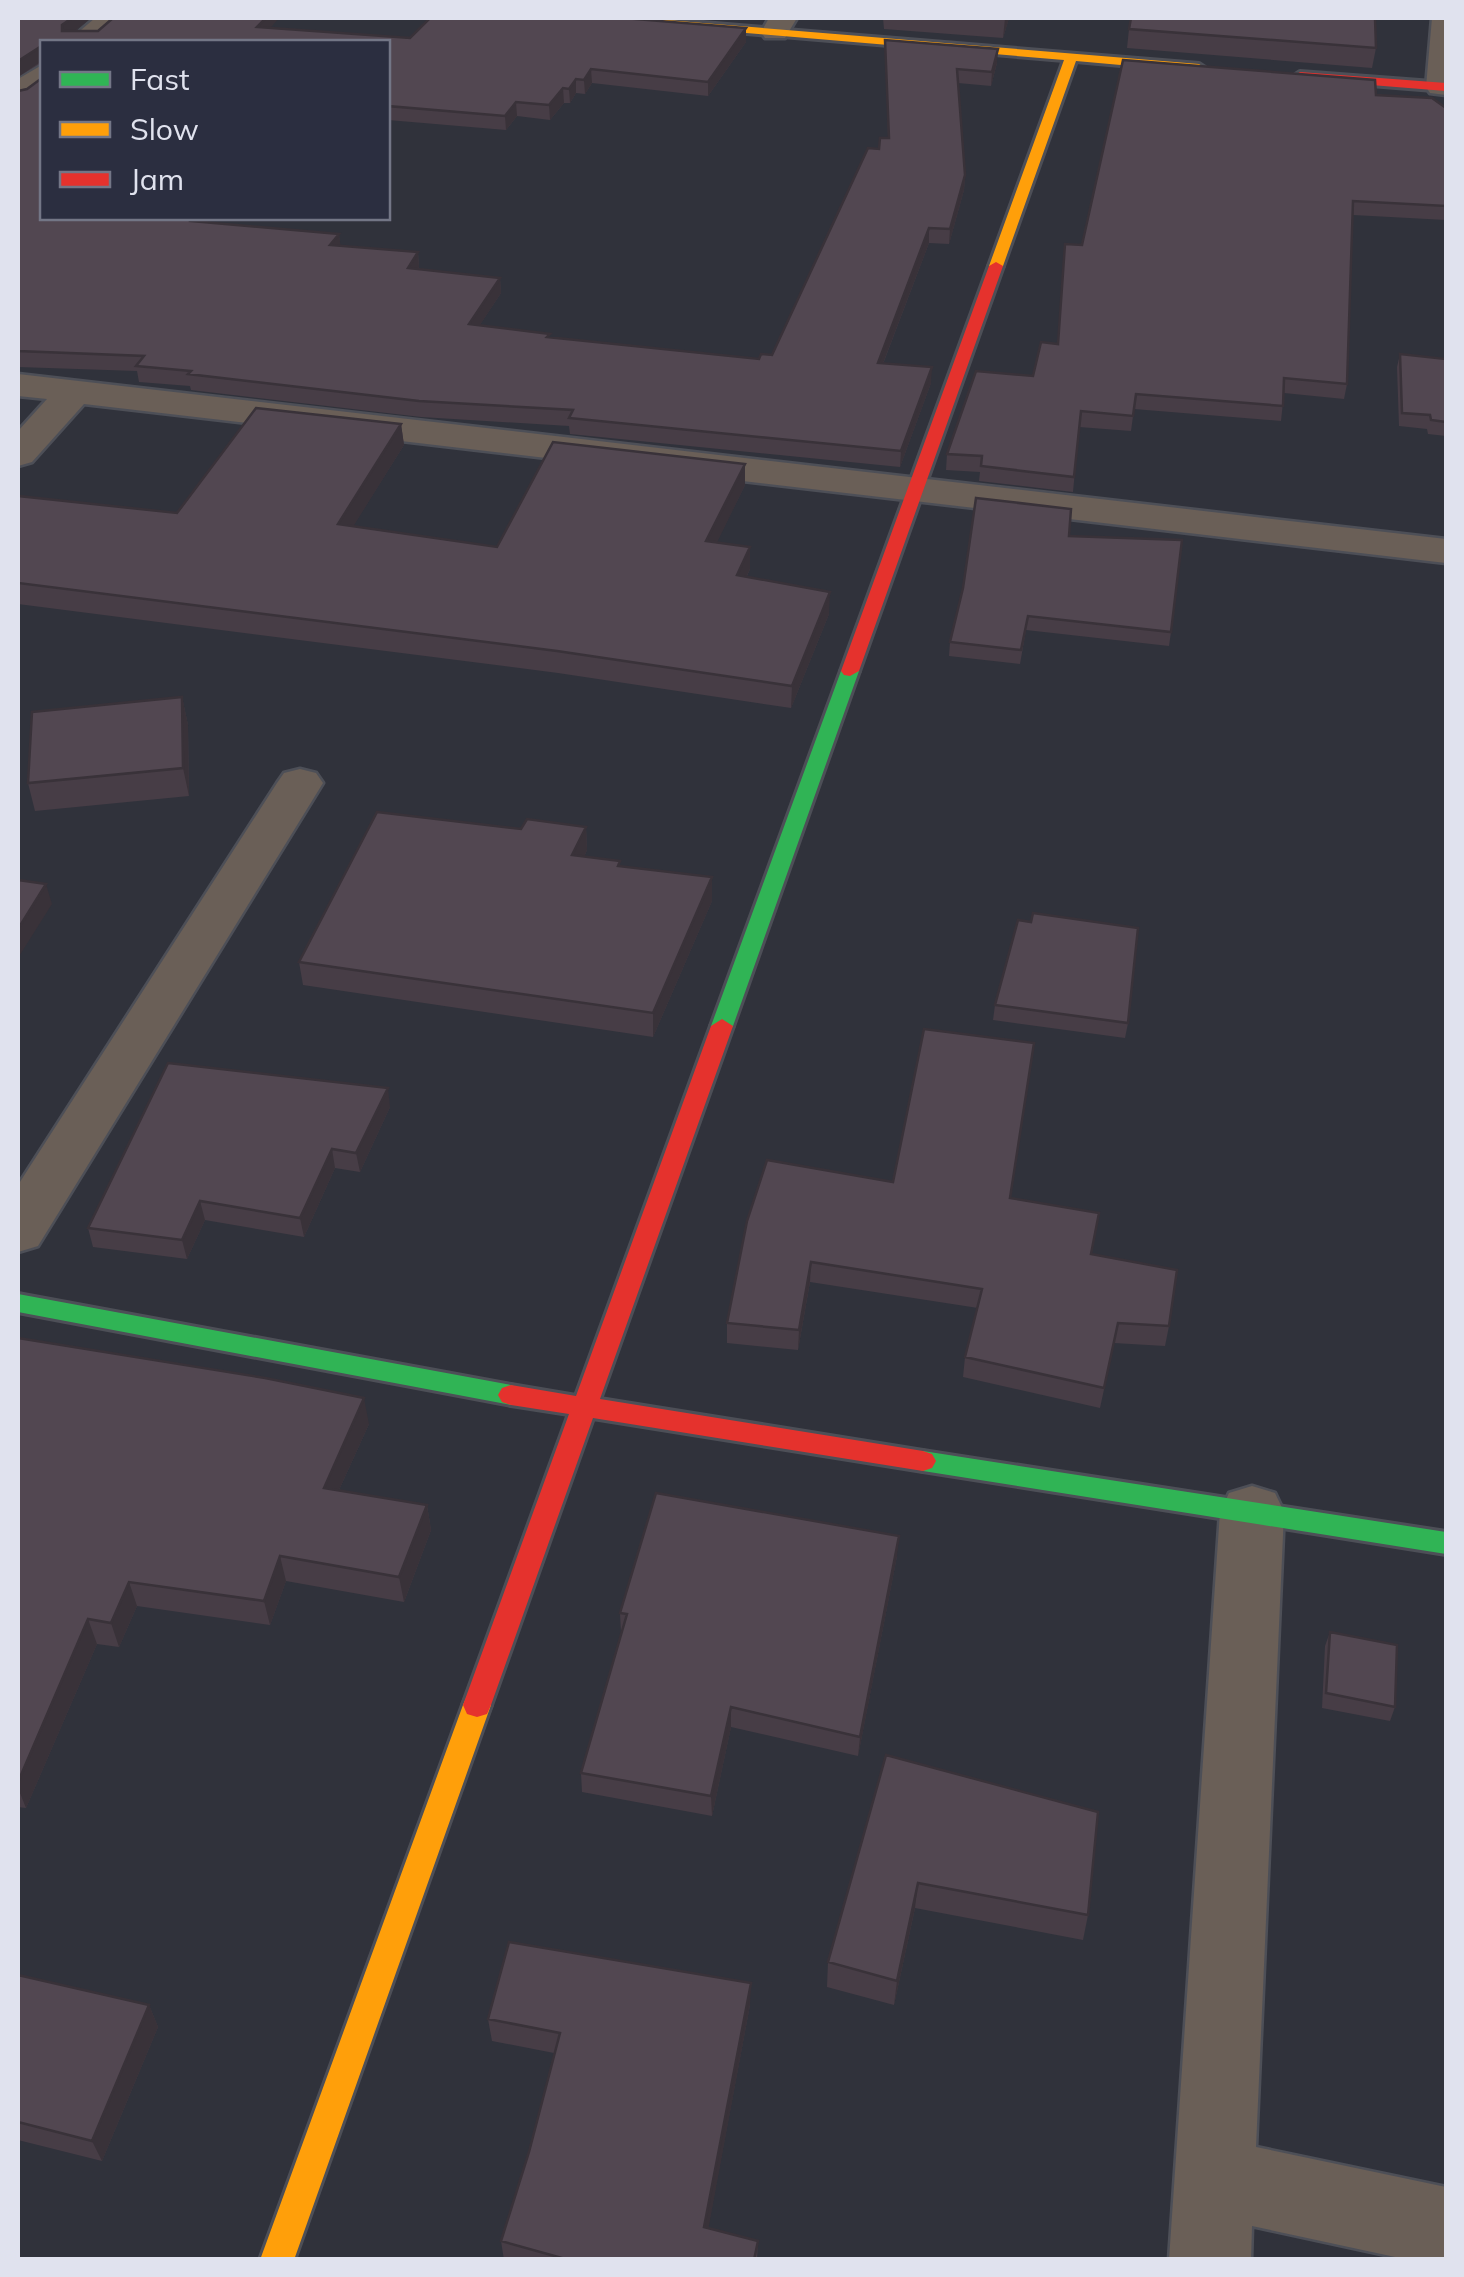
<svg xmlns="http://www.w3.org/2000/svg" width="1464" height="2277" viewBox="0 0 1464 2277" font-family="Mulish,sans-serif">
	<style>
		.lines { fill: none; stroke-linecap: round; stroke-linejoin: round }
		.street-casing { stroke: #4d4f57; stroke-width: 5 }
		.fast-casing { stroke: #4d4f57; stroke-width: 6 }
		.slow-casing { stroke: #4d4f57; stroke-width: 6 }
		.jam-casing { stroke: #4d4f57; stroke-width: 6 }
		.street { fill: #6a5f57; fill-rule: evenodd }
		.fast { fill: #30b455; fill-rule: evenodd }
		.slow { fill: #ff9f0a; fill-rule: evenodd }
		.jam { fill: #e5322d; fill-rule: evenodd }
		.wall { fill: #473d46 }
		.shaded-wall { fill: #393239 }
		.building { fill: #524751; stroke: #393239; stroke-width: 2.5 }
	</style>
	<rect width="100%" height="100%" fill="#30323b"/>
	<g class="lines">
		<defs>
			<path id="street" d="M 95,18 L 126,18 L 98,42 L 67,42 Z
				M 769,18 L 797,18 L 785,38 L 765,38 L 761,32 Z
				M 1432,18 L 1446,18 L 1446,95 L 1430,93 L 1426,87 Z
				M 42,65 L 42,89 L 29,100 L 18,103 L 18,79 Z
				M 18,374 L 1446,539 L 1446,563 L 84,404 L 32,462 L 18,466 L 18,431 L 47,399 L 18,396 Z
				M 300,769 L 316,773 L 323,783 L 38,1246 L 18,1252 L 18,1185 L 277,783 L 284,773 Z
				M 1252,1486 L 1275,1493 L 1284,1512 L 1256,2147 L 1446,2187 L 1446,2260 L 1409,2260 L 1252,2226 L 1251,2260 L 1169,2260 L 1220,1512 L 1229,1493 Z"/>
			<path id="fast" d="M 850,666 L 859,671 L 733,1026 L 730,1031 L 714,1031 L 711,1026 L 841,671 Z
				M 18,1294 L 511,1385 L 520,1388 L 524,1395 L 520,1402 L 511,1405 L 18,1312 Z
				M 923,1451 L 1446,1532 L 1446,1554 L 923,1471 L 914,1468 L 910,1461 L 914,1454 Z"/>
			<path id="slow" d="M 601,18 L 642,18 L 1199,64 L 1205,68 L 1199,72 L 1076,61 L 1003,266 L 996,270 L 989,266 L 1064,60 L 607,21 Z
				M 477,1693 L 487,1696 L 491,1705 L 294,2260 L 260,2260 L 463,1705 L 467,1696 Z"/>
			<path id="jam" d="M 1300,72 L 1446,83 L 1446,91 L 1296,79 L 1294,76 Z
				M 996,262 L 1003,266 L 859,671 L 850,676 L 844,675 L 841,671 L 989,266 Z
				M 722,1019 L 733,1026 L 600,1399 L 923,1451 L 932,1454 L 936,1461 L 932,1468 L 923,1471 L 593,1418 L 491,1705 L 487,1714 L 477,1717 L 467,1714 L 463,1705 L 569,1414 L 511,1405 L 502,1402 L 498,1395 L 502,1388 L 511,1385 L 576,1396 L 711,1026 Z"/>
		</defs>
		<use href="#street" class="street-casing"/>
		<use href="#fast" class="fast-casing"/>
		<use href="#slow" class="slow-casing"/>
		<use href="#jam" class="jam-casing"/>
		<use href="#street" class="street"/>
		<use href="#fast" class="fast"/>
		<use href="#slow" class="slow"/>
		<use href="#jam" class="jam"/>
	</g>
	<path class="wall" d="M 18,18 L 91,18 L 75,31 L 270,28 L 410,38 L 746,42 L 708,96 L 592,83 L 585,94 L 576,93 L 570,103 L 564,103 L 550,120 L 517,116 L 506,130 L 388,120 L 388,42 L 42,218 L 210,218 L 206,223 L 339,234 L 340,246 L 418,252 L 419,267 L 418,269 L 500,278 L 501,293 L 479,326 L 550,337 L 759,359 L 772,355 L 879,149 L 888,138 L 885,40 L 997,63 L 991,86 L 958,83 L 965,175 L 964,190 L 949,244 L 929,243 L 883,364 L 931,383 L 900,467 L 570,434 L 569,426 L 421,417 L 191,390 L 190,386 L 139,382 L 137,371 L 18,367 L 18,91 L 27,89 L 42,78 L 41,63 L 18,77 Z
		M 883,18 L 1009,18 L 1003,38 L 884,29 Z
		M 1129,29 L 1376,48 L 1372,68 L 1127,48 Z
		M 1376,95 L 1446,108 L 1446,220 L 1353,215 L 1347,384 L 1344,399 L 1284,393 L 1281,421 L 1134,409 L 1131,431 L 1079,427 L 1073,492 L 979,481 L 980,472 L 946,470 L 947,454 L 1033,376 L 1058,344 L 1082,245 Z
		M 1400,354 L 1446,359 L 1446,436 L 1428,434 L 1427,429 L 1399,426 L 1397,367 Z
		M 401,424 L 404,445 L 353,526 L 497,547 L 745,485 L 716,543 L 750,547 L 750,569 L 747,576 L 829,614 L 791,708 L 558,673 L 18,604 L 18,496 L 177,513 Z
		M 1069,536 L 1171,632 L 1169,646 L 1026,630 L 1020,664 L 949,656 L 950,642 Z
		M 182,697 L 188,725 L 189,796 L 35,811 L 28,783 Z
		M 586,827 L 587,850 L 584,857 L 620,861 L 620,867 L 712,901 L 653,1037 L 303,985 L 299,962 L 521,829 Z
		M 1031,922 L 1128,1023 L 1125,1038 L 993,1020 L 995,1005 Z
		M 390,1107 L 360,1172 L 335,1168 L 304,1237 L 205,1220 L 187,1259 L 93,1247 L 88,1228 Z
		M 893,1182 L 1010,1198 L 1092,1254 L 1169,1326 L 1165,1346 L 1114,1343 L 1100,1408 L 963,1377 L 965,1357 L 978,1308 L 810,1282 L 798,1350 L 727,1343 L 727,1323 Z
		M 18,1338 L 369,1424 L 339,1490 L 427,1505 L 431,1530 L 404,1602 L 286,1581 L 270,1625 L 137,1606 L 119,1647 L 97,1644 L 26,1808 L 18,1807 Z
		M 897,1556 L 858,1756 L 731,1727 L 712,1816 L 582,1792 L 581,1773 L 621,1633 L 620,1613 Z
		M 1330,1632 L 1395,1707 L 1390,1721 L 1322,1708 L 1325,1646 Z
		M 886,1755 L 1088,1915 L 1083,1940 L 915,1908 L 894,2005 L 827,1987 L 828,1962 Z
		M 18,1975 L 149,2005 L 158,2027 L 102,2161 L 18,2140 Z
		M 750,2005 L 708,2228 L 758,2241 L 757,2260 L 504,2260 L 501,2241 L 529,2152 L 554,2053 L 492,2041 L 488,2019 Z"/>
	<path class="shaded-wall" d="M 72,18 L 91,18 L 65,39 L 62,31 L 62,25 Z
		M 266,18 L 279,18 L 259,41 L 257,27 Z
		M 1005,18 L 1009,18 L 1003,38 Z
		M 746,28 L 746,42 L 708,96 L 708,82 Z
		M 40,47 L 42,61 L 18,77 L 18,61 Z
		M 998,49 L 997,63 L 991,86 L 992,72 Z
		M 591,69 L 592,83 L 585,94 L 584,80 Z
		M 576,79 L 576,93 L 570,103 L 569,89 Z
		M 563,88 L 564,103 L 550,120 L 549,105 Z
		M 516,102 L 517,116 L 506,130 L 505,116 Z
		M 965,175 L 964,190 L 949,244 L 950,229 Z
		M 194,218 L 210,218 L 193,236 L 191,221 Z
		M 929,228 L 929,243 L 877,379 L 878,363 Z
		M 339,234 L 341,249 L 330,245 Z
		M 418,252 L 419,267 L 409,283 L 408,268 Z
		M 500,278 L 501,293 L 470,340 L 469,324 Z
		M 932,367 L 931,383 L 900,467 L 901,451 Z
		M 401,424 L 404,445 L 341,546 L 338,524 Z
		M 745,464 L 745,485 L 707,563 L 706,541 Z
		M 750,547 L 750,569 L 737,596 L 737,575 Z
		M 830,592 L 829,614 L 791,708 L 792,686 Z
		M 182,697 L 188,725 L 189,796 L 183,768 Z
		M 586,827 L 587,850 L 574,879 L 572,855 Z
		M 712,877 L 712,901 L 653,1037 L 653,1013 Z
		M 46,884 L 52,904 L 18,958 L 18,929 Z
		M 388,1088 L 390,1107 L 360,1172 L 356,1153 Z
		M 332,1149 L 335,1168 L 304,1237 L 300,1218 Z
		M 200,1201 L 205,1220 L 187,1259 L 182,1240 Z
		M 811,1262 L 810,1282 L 798,1350 L 799,1330 Z
		M 364,1398 L 369,1424 L 329,1512 L 324,1488 Z
		M 427,1505 L 431,1530 L 404,1602 L 399,1577 Z
		M 899,1536 L 897,1556 L 858,1756 L 860,1737 Z
		M 280,1556 L 286,1581 L 270,1625 L 264,1601 Z
		M 129,1582 L 137,1606 L 119,1647 L 111,1623 Z
		M 88,1619 L 97,1644 L 26,1808 L 18,1788 L 18,1782 Z
		M 731,1707 L 731,1727 L 712,1816 L 711,1796 Z
		M 918,1883 L 915,1908 L 894,2005 L 897,1981 Z
		M 751,1983 L 750,2005 L 705,2247 L 704,2227 Z
		M 149,2005 L 158,2027 L 102,2161 L 92,2141 Z"/>
	<path class="building" d="M 18,18 L 72,18 L 62,25 L 62,31 L 98,31 L 113,18 L 266,18 L 257,27 L 410,38 L 430,18 L 623,18 L 746,28 L 708,82 L 591,69 L 584,80 L 576,79 L 569,89 L 563,88 L 549,105 L 516,102 L 505,116 L 388,106 L 388,42 L 42,42 L 42,218 L 194,218 L 191,221 L 339,234 L 330,245 L 418,252 L 408,268 L 500,278 L 469,324 L 550,334 L 547,337 L 759,359 L 761,354 L 772,355 L 868,148 L 879,149 L 880,138 L 889,138 L 885,40 L 998,49 L 992,72 L 957,69 L 965,175 L 950,229 L 929,228 L 878,363 L 932,367 L 901,451 L 569,418 L 573,410 L 419,401 L 188,374 L 191,371 L 136,366 L 144,356 L 18,351 L 18,91 L 27,89 L 42,78 L 40,47 L 18,61 Z
		M 1131,18 L 1375,18 L 1376,48 L 1129,29 Z
		M 1123,60 L 1375,80 L 1376,95 L 1432,98 L 1446,108 L 1446,206 L 1353,201 L 1347,384 L 1284,378 L 1283,406 L 1136,394 L 1133,416 L 1081,411 L 1074,477 L 981,466 L 982,456 L 947,454 L 976,371 L 1033,376 L 1041,342 L 1058,344 L 1065,244 L 1082,245 Z
		M 1400,354 L 1446,359 L 1446,422 L 1431,420 L 1430,415 L 1402,413 Z
		M 256,408 L 401,424 L 338,524 L 497,547 L 553,442 L 745,464 L 706,541 L 750,547 L 737,575 L 830,592 L 792,686 L 557,651 L 18,583 L 18,496 L 177,513 Z
		M 976,498 L 1071,509 L 1069,536 L 1182,540 L 1171,632 L 1028,616 L 1021,650 L 950,642 L 963,588 Z
		M 182,697 L 183,768 L 28,783 L 32,712 Z
		M 377,812 L 521,829 L 527,819 L 586,827 L 572,855 L 620,861 L 618,866 L 712,877 L 653,1013 L 299,962 Z
		M 18,880 L 46,884 L 18,929 Z
		M 1033,913 L 1138,928 L 1128,1023 L 995,1005 L 1018,920 L 1031,922 Z
		M 924,1029 L 1034,1043 L 1010,1198 L 1099,1213 L 1091,1254 L 1177,1270 L 1169,1326 L 1118,1323 L 1104,1388 L 965,1357 L 982,1289 L 811,1262 L 799,1330 L 727,1323 L 747,1221 L 767,1160 L 893,1182 Z
		M 168,1063 L 388,1088 L 356,1153 L 332,1149 L 300,1218 L 200,1201 L 182,1240 L 88,1228 Z
		M 18,1338 L 265,1378 L 364,1398 L 324,1488 L 427,1505 L 399,1577 L 280,1556 L 264,1601 L 129,1582 L 111,1623 L 88,1619 L 18,1782 Z
		M 656,1493 L 899,1536 L 860,1737 L 731,1707 L 711,1796 L 581,1773 L 627,1614 L 620,1613 Z
		M 1330,1632 L 1397,1645 L 1395,1707 L 1326,1693 Z
		M 886,1755 L 1098,1812 L 1088,1915 L 918,1883 L 897,1981 L 828,1962 Z
		M 509,1942 L 751,1983 L 704,2227 L 758,2241 L 754,2260 L 569,2260 L 501,2241 L 529,2152 L 560,2033 L 488,2019 Z
		M 18,1975 L 149,2005 L 92,2141 L 18,2122 Z"/>
	<rect width="1464" height="2277" fill="none" stroke="#e0e2ee" stroke-width="40"/>
	<rect x="40" y="40" width="350" height="180" fill="#2b2e40" stroke="#737686" stroke-width="2.5"/>
	<rect x="60" y="72" width="50" height="15" fill="#30b455" stroke="#737686" stroke-width="2.5"/>
	<text x="130" y="90" font-size="30" fill="#e0e2ee">Fast</text>
	<rect x="60" y="122" width="50" height="15" fill="#ff9f0a" stroke="#737686" stroke-width="2.5"/>
	<text x="130" y="140" font-size="30" fill="#e0e2ee">Slow</text>
	<rect x="60" y="172" width="50" height="15" fill="#e5322d" stroke="#737686" stroke-width="2.5"/>
	<text x="130" y="190" font-size="30" fill="#e0e2ee">Jam</text>
</svg>
